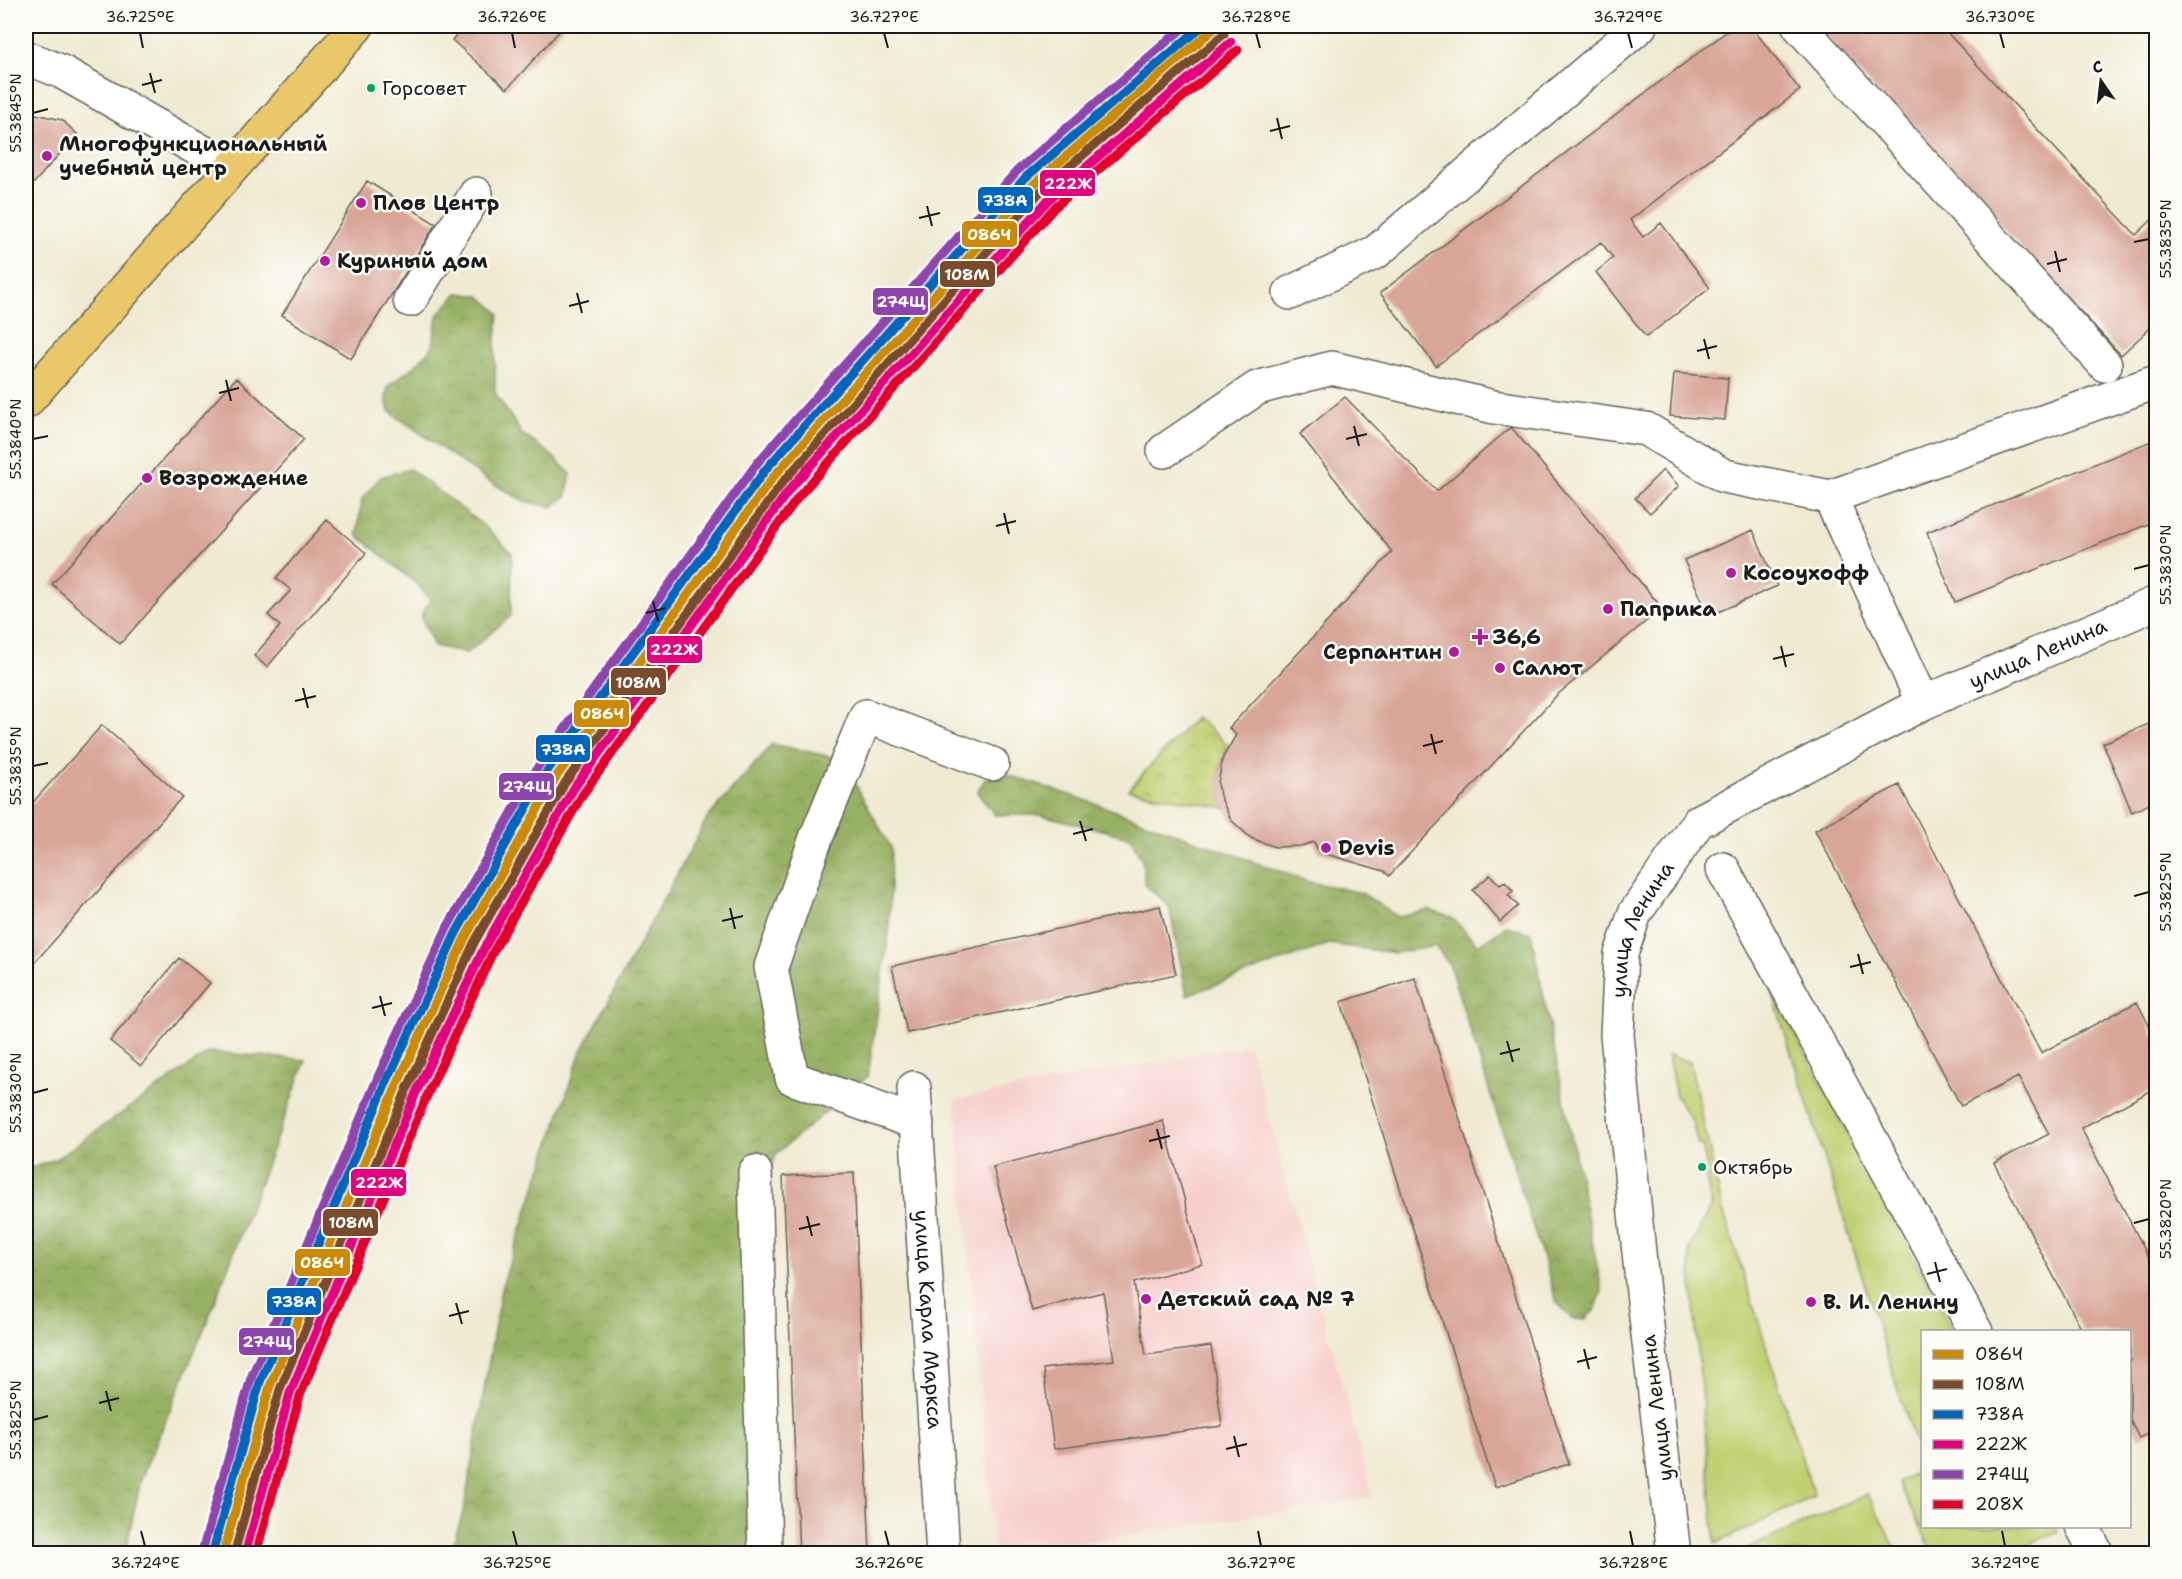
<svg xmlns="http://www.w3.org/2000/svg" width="2182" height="1579" viewBox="0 0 2182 1579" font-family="'Shantell Sans',sans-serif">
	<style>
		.built { fill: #f7d0cd }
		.grass { fill: #c1d073; stroke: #6e7648; stroke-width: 1.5 }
		.forest { fill: url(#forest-crowns); stroke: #5a6740; stroke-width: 1.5 }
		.park { fill: url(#park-crowns); stroke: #6e7648; stroke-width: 1.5 }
		.building { fill: #d8a597 }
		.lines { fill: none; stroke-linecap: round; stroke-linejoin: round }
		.minor-casing { stroke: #66645b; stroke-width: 36 }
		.major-casing { stroke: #66645b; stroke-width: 36 }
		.minor { stroke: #fff; stroke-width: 33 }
		.major { stroke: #eac769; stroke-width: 33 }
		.rail-1-casing { stroke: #fdfcf7; stroke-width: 14 }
		.rail-2-casing { stroke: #fdfcf7; stroke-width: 14 }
		.rail-3-casing { stroke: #fdfcf7; stroke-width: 14 }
		.rail-4-casing { stroke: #fdfcf7; stroke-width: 14 }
		.rail-5-casing { stroke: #fdfcf7; stroke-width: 14 }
		.rail-6-casing { stroke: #fdfcf7; stroke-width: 14 }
		.rail-1 { stroke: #cb8a06; stroke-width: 9 }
		.rail-2 { stroke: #7a4b2a; stroke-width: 9 }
		.rail-3 { stroke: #0065bd; stroke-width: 9 }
		.rail-4 { stroke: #e5007d; stroke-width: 9 }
		.rail-5 { stroke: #8e44ad; stroke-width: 9 }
		.rail-6 { stroke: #e4002b; stroke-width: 9 }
		.ticks { fill: none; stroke: #1c1c1c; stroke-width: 2 }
		.bus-dot { fill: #00a651; stroke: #fdfcf7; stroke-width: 2 }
		.poi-dot { fill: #b5179e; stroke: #fdfcf7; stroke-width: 2 }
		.labels { text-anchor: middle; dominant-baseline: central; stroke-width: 5; stroke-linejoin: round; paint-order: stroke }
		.bus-label { font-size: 20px; fill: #1c1c1c; stroke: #fdfcf7; text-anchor: start }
		.poi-label { font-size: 21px; font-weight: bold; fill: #1c1c1c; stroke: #fdfcf7; text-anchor: start }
		.street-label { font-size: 21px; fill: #1c1c1c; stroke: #fdfcf7 }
		.line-badge { stroke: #fdfcf7; stroke-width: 2 }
		.badge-label { font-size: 16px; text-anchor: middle; font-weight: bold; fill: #fff }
		.neatline { fill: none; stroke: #1c1c1c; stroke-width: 2 }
		.ticks-label { font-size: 15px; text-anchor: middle; fill: #1c1c1c }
	</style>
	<defs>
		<pattern id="forest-crowns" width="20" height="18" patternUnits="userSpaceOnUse" patternTransform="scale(1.5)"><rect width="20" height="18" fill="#98b265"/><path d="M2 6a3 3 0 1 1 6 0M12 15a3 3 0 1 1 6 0" fill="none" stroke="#829857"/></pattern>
		<pattern id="park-crowns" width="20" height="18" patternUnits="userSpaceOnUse" patternTransform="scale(1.5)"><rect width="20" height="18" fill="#c1d073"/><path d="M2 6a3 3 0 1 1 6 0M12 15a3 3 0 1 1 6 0" fill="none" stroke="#a5b263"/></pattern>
	</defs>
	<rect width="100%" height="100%" fill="#fdfcf7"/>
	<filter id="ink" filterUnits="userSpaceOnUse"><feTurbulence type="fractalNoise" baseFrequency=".0167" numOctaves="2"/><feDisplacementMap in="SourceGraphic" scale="12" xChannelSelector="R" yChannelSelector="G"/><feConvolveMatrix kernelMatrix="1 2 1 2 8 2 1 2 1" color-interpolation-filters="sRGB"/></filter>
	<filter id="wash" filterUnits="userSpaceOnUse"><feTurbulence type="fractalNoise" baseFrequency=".008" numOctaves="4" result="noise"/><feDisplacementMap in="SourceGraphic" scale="24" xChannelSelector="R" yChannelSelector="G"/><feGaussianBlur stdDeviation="1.35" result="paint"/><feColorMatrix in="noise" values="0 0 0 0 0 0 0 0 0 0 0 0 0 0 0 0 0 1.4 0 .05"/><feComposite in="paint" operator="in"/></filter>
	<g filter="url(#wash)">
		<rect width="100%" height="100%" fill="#efead1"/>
		<path class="built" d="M 1249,1045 L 1373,1497 L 1018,1553 L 995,1553 L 955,1100 Z"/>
		<path class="grass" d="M 1771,989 L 1953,1331 L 1922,1332 L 1922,1440 L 1915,1443 Z
			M 1668,1055 L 1690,1062 L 1722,1207 L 1814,1496 L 1715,1544 L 1689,1249 L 1712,1206 L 1706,1178 L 1709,1177 L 1702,1145 L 1698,1145 L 1693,1123 L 1676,1096 Z
			M 1922,1470 L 1922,1526 L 2055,1526 L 2058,1531 L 2009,1553 L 1933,1553 L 1898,1482 Z
			M 1868,1494 L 1898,1553 L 1739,1553 Z"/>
		<path class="forest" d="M 458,293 L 480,296 L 499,313 L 495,346 L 495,393 L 522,434 L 549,453 L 571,474 L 566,497 L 552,507 L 524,501 L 487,480 L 389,411 L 386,398 L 388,386 L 416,365 L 433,346 L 437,316 Z
			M 410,469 L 484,526 L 512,553 L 511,616 L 467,653 L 434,646 L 421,616 L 430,600 L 419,586 L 357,535 L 362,499 L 381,477 Z
			M 772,744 L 841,759 L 891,848 L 889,932 L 868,1076 L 776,1154 L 745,1247 L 756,1553 L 450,1554 L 464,1509 L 501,1289 L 580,1054 L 707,819 Z
			M 1008,775 L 1088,801 L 1306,881 L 1362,893 L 1397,917 L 1430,910 L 1452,918 L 1478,945 L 1506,926 L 1531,933 L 1602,1291 L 1595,1310 L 1585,1319 L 1572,1319 L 1557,1302 L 1449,964 L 1435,946 L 1395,953 L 1329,944 L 1187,995 L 1169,906 L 1145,885 L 1142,860 L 1130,837 L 1041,815 L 995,815 L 977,792 L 986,778 Z
			M 209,1052 L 306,1060 L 213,1307 L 141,1479 L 125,1553 L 26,1553 L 26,1170 L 56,1159 Z"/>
		<path class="park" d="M 1196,717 L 1228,745 C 1218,767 1216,786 1225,808 L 1128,790 Z"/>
		<g id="blocks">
			<path class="building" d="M 464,26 L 564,26 L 507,89 L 452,40 Z
				M 1734,26 L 1751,26 L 1800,90 L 1630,220 L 1643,237 L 1661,223 L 1710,288 L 1646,337 L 1596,272 L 1613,258 L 1601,242 L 1436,366 L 1380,293 Z
				M 1816,26 L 1941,26 L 2136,235 L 2156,216 L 2156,323 L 2121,355 Z
				M 26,108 L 31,113 L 62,120 L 77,134 L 26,192 Z
				M 367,181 L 436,224 L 351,359 L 282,315 Z
				M 1674,373 L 1728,378 L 1725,420 L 1670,416 Z
				M 236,378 L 304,439 L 120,644 L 52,584 Z
				M 1345,397 L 1437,491 L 1511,427 L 1662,608 L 1557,695 L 1389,876 L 1384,871 L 1319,852 L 1314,842 L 1301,846 L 1275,847 L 1251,838 L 1231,820 L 1220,796 L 1218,783 L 1223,757 L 1236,735 L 1229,728 L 1392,552 L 1300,434 Z
				M 2156,439 L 2156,521 L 1955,602 L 1927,532 Z
				M 1663,470 L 1679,486 L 1650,513 L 1635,498 Z
				M 327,520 L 366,553 L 267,667 L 254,656 L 280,626 L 268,615 L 291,590 L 276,578 Z
				M 1753,530 L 1777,586 L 1709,616 L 1684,560 Z
				M 2156,721 L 2156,801 L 2132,812 L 2103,743 Z
				M 102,725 L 182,797 L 26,972 L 26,810 Z
				M 1899,785 L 2041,1053 L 2137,1002 L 2156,1039 L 2156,1088 L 2081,1128 L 2156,1271 L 2156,1429 L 2139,1438 L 2130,1420 L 2130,1332 L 2083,1332 L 1994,1163 L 2049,1134 L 2018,1077 L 1961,1106 L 1815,830 Z
				M 1490,875 L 1500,885 L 1505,882 L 1513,891 L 1508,895 L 1518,906 L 1500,922 L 1473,890 Z
				M 1160,906 L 1176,974 L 907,1033 L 892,966 Z
				M 179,958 L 210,983 L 141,1066 L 110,1041 Z
				M 1415,978 L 1569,1464 L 1495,1487 L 1341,1002 Z
				M 1163,1121 L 1202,1264 L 1134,1283 L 1146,1355 L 1211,1346 L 1222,1426 L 1054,1449 L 1043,1369 L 1114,1360 L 1103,1292 L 1032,1311 L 993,1167 Z
				M 854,1173 L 870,1554 L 799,1554 L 783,1176 Z"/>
		</g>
	</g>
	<g filter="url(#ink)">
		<use href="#blocks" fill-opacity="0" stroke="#66645b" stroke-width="1.5"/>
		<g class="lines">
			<defs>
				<g id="minor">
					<path d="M 1799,26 L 2105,365"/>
					<path d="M 26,57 L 62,72 L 231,168"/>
					<path d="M 1290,293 L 1376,252 L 1640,26"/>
					<path d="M 410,300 L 476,194"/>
					<path d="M 1164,451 L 1257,388 L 1332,368 L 1494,407 L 1646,429 L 1724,476 L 1830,497"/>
					<path d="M 1923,703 L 1830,497 L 2156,382"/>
					<path d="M 1723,869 L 1976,1332"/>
					<path id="s1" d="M 914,1088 L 943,1554"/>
					<path d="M 917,1123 L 792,1078 L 771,967 L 816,838 L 866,716 L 992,764"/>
					<path d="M 755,1172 L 765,1554"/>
					<path d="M 2082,1526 L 2097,1554"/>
					<path id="s2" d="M 1674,1554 L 1643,1292 L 1617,1035 L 1621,954 L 1635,913 L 1698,822 L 1923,703 L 2156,603"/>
				</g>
				<path id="major" d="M 26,402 L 357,26"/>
			</defs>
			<use href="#minor" class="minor-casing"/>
			<use href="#major" class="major-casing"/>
			<use href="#minor" class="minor"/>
			<use href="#major" class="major"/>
			<defs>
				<path id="rail-1" d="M 223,1554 L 270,1386 L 397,1085 L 465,938 L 556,777 L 774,476 L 1033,185 L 1217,26"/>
				<path id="rail-2" d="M 234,1554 L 280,1389 L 407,1089 L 474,943 L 565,783 L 782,483 L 1040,192 L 1224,34"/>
				<path id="rail-3" d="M 213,1551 L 260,1382 L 387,1081 L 456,933 L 547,771 L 766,469 L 1025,178 L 1202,26"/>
				<path id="rail-4" d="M 245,1554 L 290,1393 L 416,1093 L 484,948 L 574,788 L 790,489 L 1048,200 L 1231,42"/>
				<path id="rail-5" d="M 203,1548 L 251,1378 L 378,1077 L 447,928 L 539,765 L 758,462 L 1017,171 L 1185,26"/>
				<path id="rail-6" d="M 256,1554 L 300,1396 L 426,1098 L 493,952 L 583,794 L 799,496 L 1055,207 L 1238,50"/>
			</defs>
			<use href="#rail-1" class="rail-1-casing"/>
			<use href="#rail-2" class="rail-2-casing"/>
			<use href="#rail-3" class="rail-3-casing"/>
			<use href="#rail-4" class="rail-4-casing"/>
			<use href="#rail-5" class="rail-5-casing"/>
			<use href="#rail-6" class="rail-6-casing"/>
			<use href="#rail-1" class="rail-1"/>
			<use href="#rail-2" class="rail-2"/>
			<use href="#rail-3" class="rail-3"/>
			<use href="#rail-4" class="rail-4"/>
			<use href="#rail-5" class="rail-5"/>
			<use href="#rail-6" class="rail-6"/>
		</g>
	</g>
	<path class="ticks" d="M 140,33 L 143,48M 512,33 L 515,48M 884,33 L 888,48M 1256,33 L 1260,48M 1628,33 L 1632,48M 2000,33 L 2004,48M 150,73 L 155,93M 142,85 L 162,80M 33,113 L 48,109M 1277,118 L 1282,139M 1270,131 L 1290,126M 927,206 L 932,226M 919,218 L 940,213M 2134,242 L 2149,239M 2055,251 L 2060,272M 2047,264 L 2067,259M 577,293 L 582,313M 569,306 L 589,301M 1704,339 L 1709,359M 1697,351 L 1717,346M 226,380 L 231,401M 219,393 L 239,388M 1354,426 L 1359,446M 33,439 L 48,436M 1346,439 L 1367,434M 1004,513 L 1009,534M 996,526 L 1016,521M 2134,569 L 2149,565M 653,601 L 658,621M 646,613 L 666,608M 1781,646 L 1786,667M 1773,659 L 1794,654M 303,688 L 308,708M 295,701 L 316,696M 1431,734 L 1436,754M 1423,746 L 1443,741M 33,766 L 48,763M 1080,821 L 1086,841M 1073,834 L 1093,829M 2134,896 L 2149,892M 730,908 L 735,929M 722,921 L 743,916M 1858,954 L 1863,974M 1850,967 L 1871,962M 380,996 L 385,1016M 372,1008 L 392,1003M 1507,1041 L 1513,1062M 1500,1054 L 1520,1049M 33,1093 L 48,1089M 1157,1129 L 1162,1149M 1149,1141 L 1170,1136M 807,1216 L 812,1236M 2134,1223 L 2149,1219M 799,1229 L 820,1224M 1935,1262 L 1940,1282M 1927,1274 L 1947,1269M 456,1303 L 462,1324M 449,1316 L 469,1311M 1584,1349 L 1589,1369M 1577,1362 L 1597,1357M 106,1391 L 111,1411M 99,1403 L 119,1398M 33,1420 L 48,1416M 1234,1436 L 1239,1457M 1226,1449 L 1247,1444M 141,1531 L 145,1546M 513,1531 L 517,1546M 885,1531 L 889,1546M 1258,1531 L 1261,1546M 1630,1531 L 1633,1546M 2002,1531 L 2005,1546"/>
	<g class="bus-dot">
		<circle cx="371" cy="88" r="5"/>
		<circle cx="1702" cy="1167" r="5"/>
	</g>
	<g class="poi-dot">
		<circle cx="47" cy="156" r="6"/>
		<circle cx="361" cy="203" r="6"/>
		<circle cx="325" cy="261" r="6"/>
		<circle cx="147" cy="478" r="6"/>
		<circle cx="1731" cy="573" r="6"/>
		<circle cx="1608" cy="609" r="6"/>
		<path d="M1477 628h6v6h6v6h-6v6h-6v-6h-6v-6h6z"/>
		<circle cx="1454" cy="652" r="6"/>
		<circle cx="1500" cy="668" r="6"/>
		<circle cx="1326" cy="848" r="6"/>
		<circle cx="1146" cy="1299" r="6"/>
		<circle cx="1811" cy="1302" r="6"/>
	</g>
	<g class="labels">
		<g class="bus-label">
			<text x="382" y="88">Горсовет</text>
			<text x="1713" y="1167">Октябрь</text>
		</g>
		<g class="poi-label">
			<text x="59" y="144">Многофункциональный<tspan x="59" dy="24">учебный центр</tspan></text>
			<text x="373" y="203">Плов Центр</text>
			<text x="337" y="261">Куриный дом</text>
			<text x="159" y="478">Возрождение</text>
			<text x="1743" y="573">Косоухофф</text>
			<text x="1620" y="609">Паприка</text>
			<text x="1492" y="637">36,6</text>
			<text x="1442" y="652" text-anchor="end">Серпантин</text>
			<text x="1512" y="668">Салют</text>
			<text x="1338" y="848">Devis</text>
			<text x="1158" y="1299">Детский сад № 7</text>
			<text x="1823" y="1302">В. И. Ленину</text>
		</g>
		<g class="street-label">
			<text stroke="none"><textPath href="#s2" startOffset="1137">улица Ленина</textPath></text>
			<text stroke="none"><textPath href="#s2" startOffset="633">улица Ленина</textPath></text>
			<text stroke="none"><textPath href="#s1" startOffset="232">улица Карла Маркса</textPath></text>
			<text transform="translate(1657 1408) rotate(-97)">улица Ленина</text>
		</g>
	</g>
	<g class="line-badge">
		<rect x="1039" y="169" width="57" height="28" rx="6" fill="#e5007d"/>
		<rect x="977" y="186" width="57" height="28" rx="6" fill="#0065bd"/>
		<rect x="961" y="220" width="57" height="28" rx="6" fill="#cb8a06"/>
		<rect x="939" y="260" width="57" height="28" rx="6" fill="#7a4b2a"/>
		<rect x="872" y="287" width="57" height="29" rx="6" fill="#8e44ad"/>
		<rect x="646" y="635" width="57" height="29" rx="6" fill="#e5007d"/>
		<rect x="610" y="667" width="57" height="29" rx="6" fill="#7a4b2a"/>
		<rect x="573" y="699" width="57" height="29" rx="6" fill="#cb8a06"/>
		<rect x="535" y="734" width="56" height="29" rx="6" fill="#0065bd"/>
		<rect x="498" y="772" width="57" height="29" rx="6" fill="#8e44ad"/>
		<rect x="350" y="1168" width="57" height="29" rx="6" fill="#e5007d"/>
		<rect x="322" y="1208" width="57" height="29" rx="6" fill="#7a4b2a"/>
		<rect x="294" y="1248" width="57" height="29" rx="6" fill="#cb8a06"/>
		<rect x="266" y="1287" width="56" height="29" rx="6" fill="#0065bd"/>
		<rect x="238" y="1327" width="57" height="29" rx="6" fill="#8e44ad"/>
	</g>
	<g class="badge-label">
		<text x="1068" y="189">222Ж</text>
		<text x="1005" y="206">738А</text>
		<text x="989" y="240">086Ч</text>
		<text x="967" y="280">108М</text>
		<text x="901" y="307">274Щ</text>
		<text x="674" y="655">222Ж</text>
		<text x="638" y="688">108М</text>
		<text x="602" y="719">086Ч</text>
		<text x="563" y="755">738А</text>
		<text x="527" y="792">274Щ</text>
		<text x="379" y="1188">222Ж</text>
		<text x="351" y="1228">108М</text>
		<text x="322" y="1268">086Ч</text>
		<text x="294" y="1307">738А</text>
		<text x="267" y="1347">274Щ</text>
	</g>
	<rect width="2182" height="1579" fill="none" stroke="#fdfcf7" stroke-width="66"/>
	<rect x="1921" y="1330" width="210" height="198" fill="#fdfcf7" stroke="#a3a29f" stroke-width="1.5"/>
	<rect x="1933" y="1350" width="30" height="9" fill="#cb8a06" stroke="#a3a29f" stroke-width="1.5"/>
	<text x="1975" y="1360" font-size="18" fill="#1c1c1c">086Ч</text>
	<rect x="1933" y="1380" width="30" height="9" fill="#7a4b2a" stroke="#a3a29f" stroke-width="1.5"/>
	<text x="1975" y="1390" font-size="18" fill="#1c1c1c">108М</text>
	<rect x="1933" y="1410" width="30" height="9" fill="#0065bd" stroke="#a3a29f" stroke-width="1.5"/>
	<text x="1975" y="1420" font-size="18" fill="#1c1c1c">738А</text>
	<rect x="1933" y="1440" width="30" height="9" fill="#e5007d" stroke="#a3a29f" stroke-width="1.5"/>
	<text x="1975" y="1450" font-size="18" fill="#1c1c1c">222Ж</text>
	<rect x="1933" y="1470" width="30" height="9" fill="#8e44ad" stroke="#a3a29f" stroke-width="1.5"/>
	<text x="1975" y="1480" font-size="18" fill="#1c1c1c">274Щ</text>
	<rect x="1933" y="1500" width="30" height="9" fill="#e4002b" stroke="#a3a29f" stroke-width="1.5"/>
	<text x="1975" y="1510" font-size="18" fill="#1c1c1c">208Х</text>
	<g transform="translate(2101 81) rotate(346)" stroke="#fdfcf7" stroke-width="4.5" paint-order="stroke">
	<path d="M0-4.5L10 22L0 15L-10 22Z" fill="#1c1c1c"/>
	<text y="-9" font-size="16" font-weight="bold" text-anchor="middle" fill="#1c1c1c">С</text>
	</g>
	<rect x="33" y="33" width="2116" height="1513" class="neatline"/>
	<g class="ticks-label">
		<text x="140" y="22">36.725°E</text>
		<text x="512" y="22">36.726°E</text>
		<text x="884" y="22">36.727°E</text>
		<text x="1256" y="22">36.728°E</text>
		<text x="1628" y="22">36.729°E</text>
		<text x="2000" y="22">36.730°E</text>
		<text transform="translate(16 113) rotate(-90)" y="5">55.3845°N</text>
		<text transform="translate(2166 239) rotate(-90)" y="5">55.3835°N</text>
		<text transform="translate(16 439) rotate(-90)" y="5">55.3840°N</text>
		<text transform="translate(2166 565) rotate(-90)" y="5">55.3830°N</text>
		<text transform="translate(16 766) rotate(-90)" y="5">55.3835°N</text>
		<text transform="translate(2166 892) rotate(-90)" y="5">55.3825°N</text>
		<text transform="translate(16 1093) rotate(-90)" y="5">55.3830°N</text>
		<text transform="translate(2166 1219) rotate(-90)" y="5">55.3820°N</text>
		<text transform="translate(16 1420) rotate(-90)" y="5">55.3825°N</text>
		<text x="145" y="1568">36.724°E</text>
		<text x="517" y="1568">36.725°E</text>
		<text x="889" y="1568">36.726°E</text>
		<text x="1261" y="1568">36.727°E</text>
		<text x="1633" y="1568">36.728°E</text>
		<text x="2005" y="1568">36.729°E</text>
	</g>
</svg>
